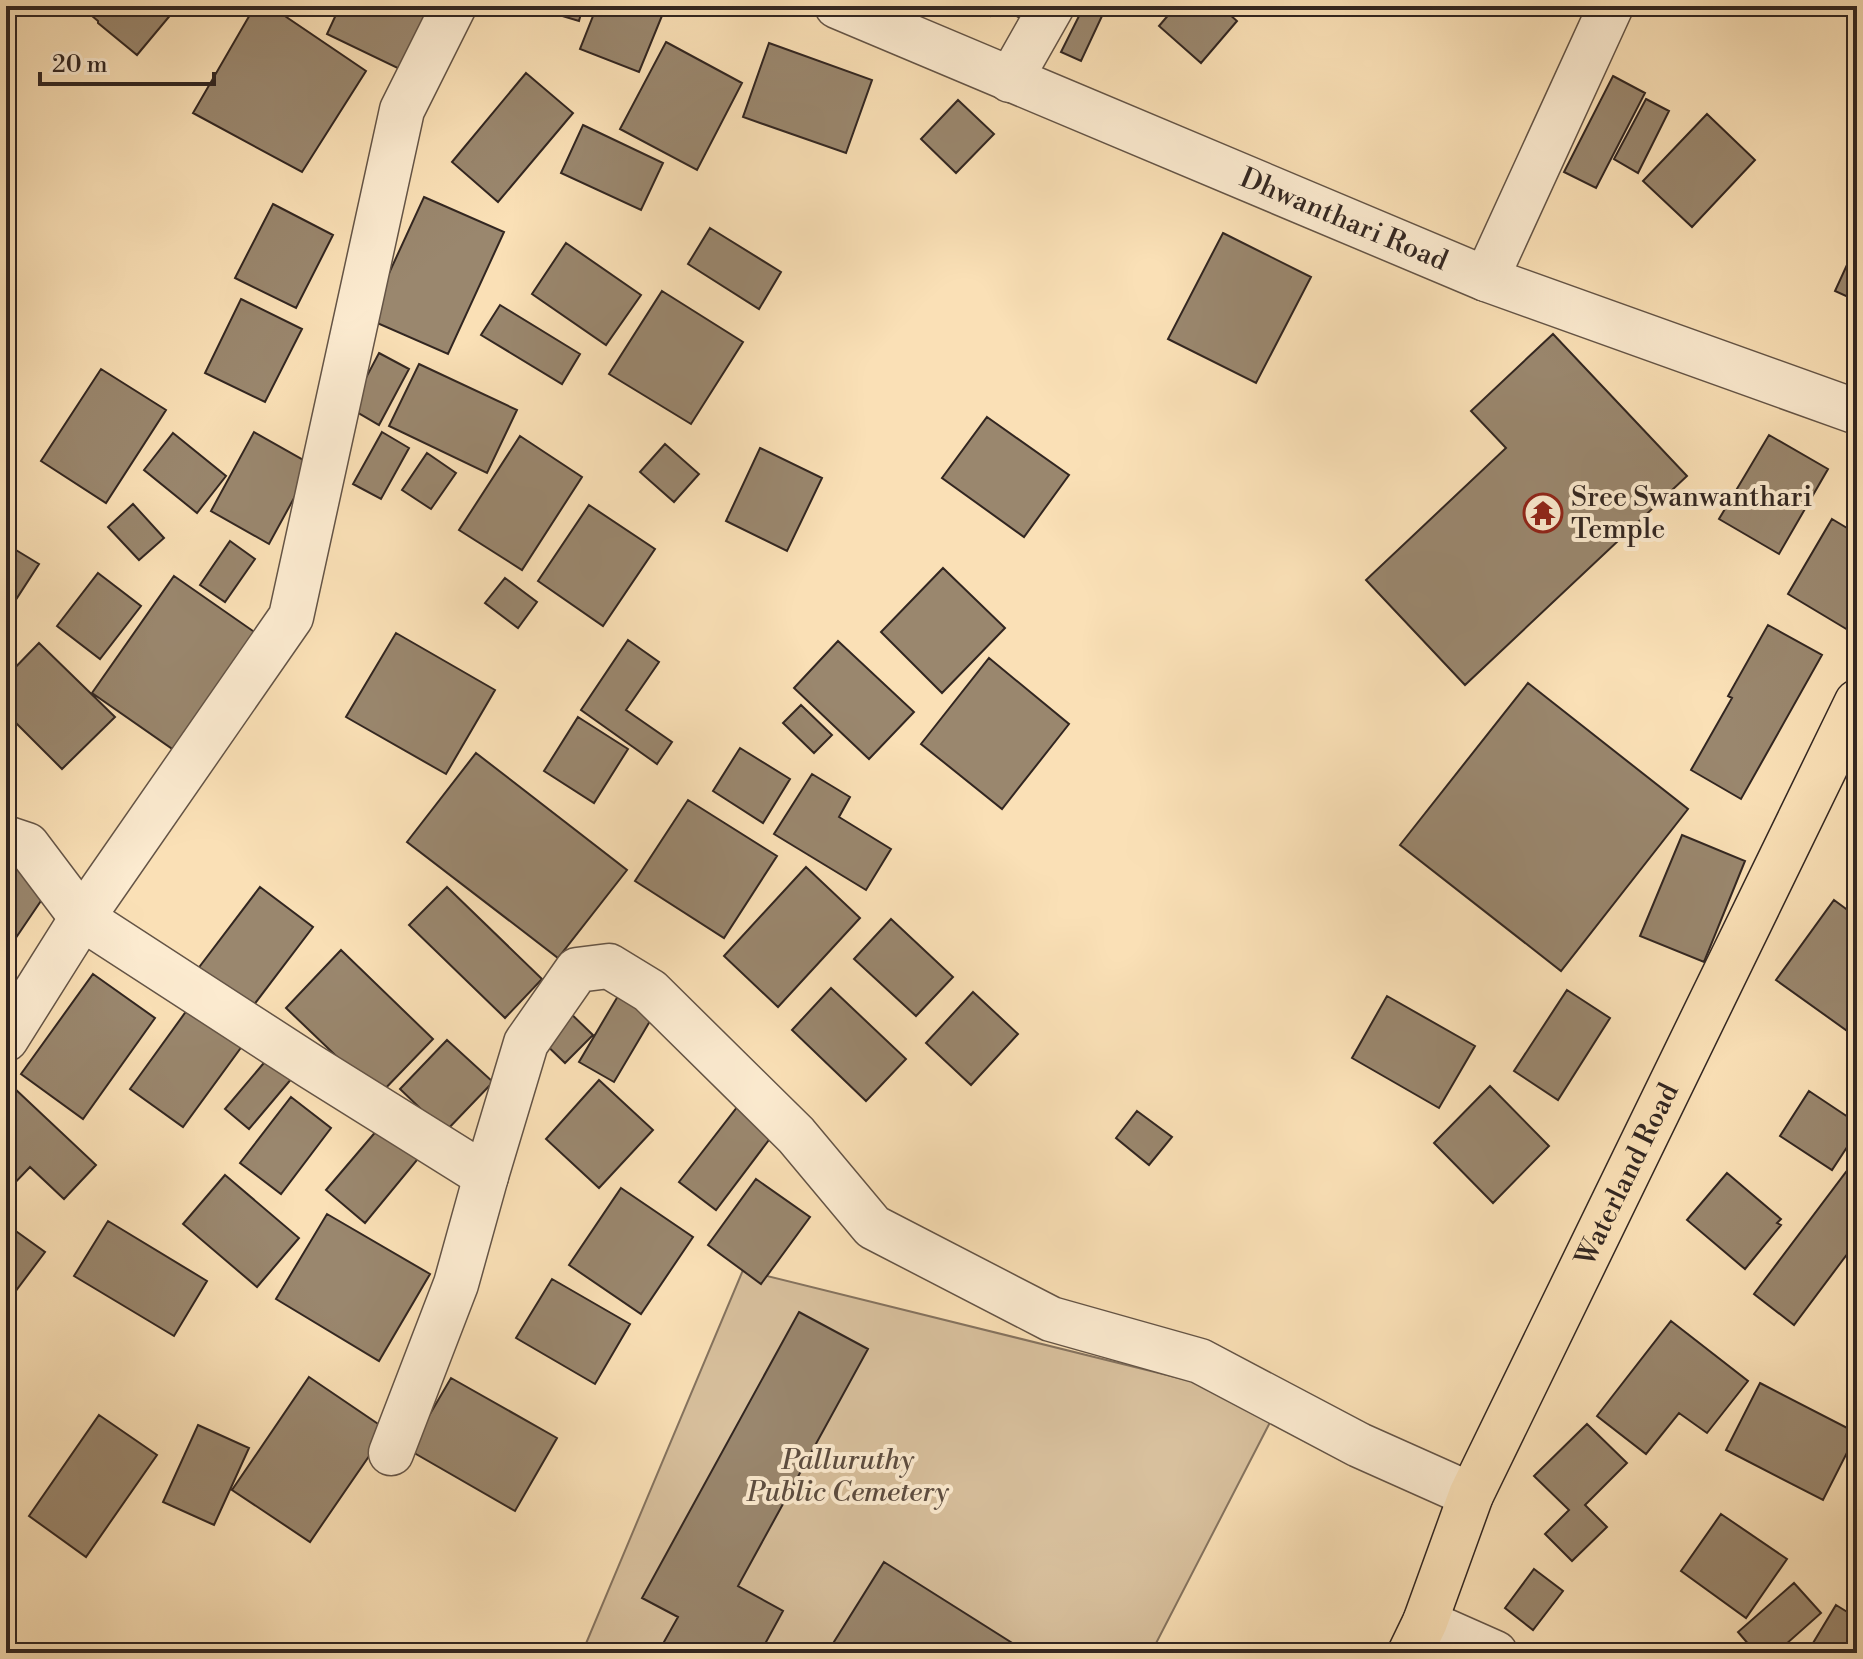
<svg xmlns="http://www.w3.org/2000/svg" width="1863" height="1659" viewBox="0 0 1863 1659" font-family="'Libre Bodoni',serif">
	<style>
		.green { fill: #d8c09d; stroke: #85735f; stroke-width: 2 }
		.building { fill: #9a876e; stroke: #322621; stroke-width: 2 }
		.lines { fill: none; stroke-linecap: round; stroke-linejoin: round }
		.minor-casing { stroke: #645446; stroke-width: 47 }
		.major-casing { stroke: #322621; stroke-width: 47 }
		.minor { stroke: #fcebd0; stroke-width: 44 }
		.major { stroke: #fae0b6; stroke-width: 44 }
		.labels { text-anchor: middle; dominant-baseline: central; stroke-width: 8; stroke-linejoin: round; paint-order: stroke }
		.street-label { font-size: 28px; fill: #322621; stroke: #fcebd0 }
		.poi-label { font-size: 28px; fill: #322621; stroke: #fcebd0; text-anchor: start }
		.park-label { font-size: 28px; font-style: italic; fill: #5c4c40; stroke: #fcebd0 }
	</style>
	<rect width="100%" height="100%" fill="#fae0b6"/>
	<filter id="stains"><feTurbulence type="fractalNoise" baseFrequency=".0025" numOctaves="4"/><feColorMatrix values="0 0 0 0 .2 0 0 0 0 .09 0 0 0 0 .02 0 0 0 .5 -.17"/></filter>
	<radialGradient id="worn" r=".72"><stop offset=".6" stop-color="#630" stop-opacity="0"/><stop offset="1" stop-color="#630" stop-opacity=".3"/></radialGradient>
	<path class="green" d="M 743,1270 L 1280,1403 L 1151,1653 L 582,1653 Z"/>
	<path class="building" d="M 80,6 L 178,6 L 137,55 L 98,23 L 98,21 Z
		M 255,6 L 270,6 L 366,71 L 302,172 L 193,113 Z
		M 340,6 L 442,6 L 410,74 L 327,34 Z
		M 529,6 L 583,6 L 579,21 Z
		M 597,6 L 666,6 L 639,72 L 580,49 Z
		M 966,6 L 994,6 L 990,16 Z
		M 999,6 L 1048,6 L 1039,26 L 998,8 Z
		M 1176,6 L 1220,6 L 1237,21 L 1201,63 L 1159,26 Z
		M 1083,8 L 1102,16 L 1081,61 L 1061,52 Z
		M 666,42 L 742,83 L 697,170 L 620,129 Z
		M 769,43 L 872,80 L 846,153 L 743,117 Z
		M 526,73 L 573,113 L 498,202 L 452,162 Z
		M 1613,76 L 1645,93 L 1596,188 L 1564,172 Z
		M 1646,99 L 1669,111 L 1638,173 L 1614,159 Z
		M 958,100 L 994,134 L 956,173 L 921,139 Z
		M 1707,114 L 1755,160 L 1692,227 L 1643,181 Z
		M 583,125 L 663,163 L 641,210 L 561,173 Z
		M 424,197 L 504,232 L 448,354 L 368,319 Z
		M 273,204 L 333,235 L 296,308 L 235,278 Z
		M 710,228 L 781,272 L 759,309 L 688,264 Z
		M 1223,233 L 1311,277 L 1256,383 L 1168,339 Z
		M 566,243 L 641,295 L 606,345 L 532,294 Z
		M 1857,243 L 1857,301 L 1835,291 Z
		M 662,291 L 743,342 L 691,424 L 609,374 Z
		M 241,299 L 302,329 L 265,402 L 205,373 Z
		M 500,305 L 580,354 L 562,384 L 481,335 Z
		M 1553,334 L 1687,476 L 1465,685 L 1366,580 L 1506,448 L 1471,411 Z
		M 379,353 L 409,369 L 379,425 L 350,408 Z
		M 419,364 L 517,410 L 487,473 L 389,426 Z
		M 101,369 L 166,410 L 106,503 L 41,461 Z
		M 987,417 L 1069,475 L 1024,537 L 942,478 Z
		M 254,432 L 312,465 L 269,544 L 211,511 Z
		M 382,432 L 409,448 L 381,499 L 353,484 Z
		M 173,433 L 226,476 L 197,513 L 144,470 Z
		M 1769,435 L 1828,469 L 1779,554 L 1719,519 Z
		M 520,436 L 582,477 L 522,570 L 459,530 Z
		M 665,444 L 699,474 L 674,502 L 640,472 Z
		M 760,448 L 822,478 L 787,551 L 726,521 Z
		M 427,453 L 456,473 L 431,509 L 402,490 Z
		M 133,504 L 164,538 L 139,560 L 108,527 Z
		M 589,505 L 655,549 L 603,626 L 538,581 Z
		M 1832,519 L 1857,534 L 1857,627 L 1853,633 L 1788,594 Z
		M 230,541 L 255,559 L 225,602 L 200,585 Z
		M 6,544 L 39,564 L 6,615 Z
		M 943,568 L 1005,628 L 942,693 L 881,632 Z
		M 98,573 L 141,606 L 100,659 L 57,626 Z
		M 174,576 L 263,638 L 181,755 L 92,693 Z
		M 505,578 L 537,602 L 518,628 L 485,603 Z
		M 1768,625 L 1822,655 L 1741,799 L 1691,770 L 1732,698 L 1728,696 Z
		M 396,633 L 495,690 L 446,774 L 346,717 Z
		M 628,640 L 659,662 L 626,710 L 672,742 L 657,764 L 581,710 Z
		M 838,641 L 914,712 L 869,759 L 794,688 Z
		M 39,643 L 115,717 L 62,769 L 6,713 L 6,677 Z
		M 989,658 L 1069,724 L 1002,809 L 921,744 Z
		M 1528,683 L 1688,809 L 1561,971 L 1400,845 Z
		M 801,705 L 832,735 L 814,753 L 783,723 Z
		M 578,717 L 628,749 L 594,803 L 544,771 Z
		M 740,748 L 790,779 L 763,823 L 713,791 Z
		M 476,753 L 627,870 L 558,958 L 407,842 Z
		M 812,774 L 850,797 L 839,817 L 891,849 L 866,890 L 774,834 Z
		M 688,800 L 777,856 L 724,938 L 635,881 Z
		M 1682,835 L 1745,861 L 1704,962 L 1640,936 Z
		M 6,856 L 51,886 L 7,951 L 6,950 Z
		M 806,867 L 860,918 L 778,1007 L 724,956 Z
		M 260,887 L 313,927 L 250,1010 L 197,970 Z
		M 447,887 L 542,979 L 505,1018 L 409,925 Z
		M 1834,900 L 1857,917 L 1857,1038 L 1776,980 Z
		M 891,919 L 953,977 L 916,1016 L 854,959 Z
		M 341,950 L 433,1039 L 378,1096 L 286,1008 Z
		M 93,974 L 155,1018 L 83,1119 L 21,1074 Z
		M 831,988 L 906,1059 L 866,1101 L 792,1030 Z
		M 1567,990 L 1610,1018 L 1558,1100 L 1514,1071 Z
		M 973,992 L 1018,1034 L 971,1085 L 926,1043 Z
		M 618,996 L 653,1016 L 614,1082 L 579,1062 Z
		M 1387,996 L 1475,1046 L 1439,1108 L 1352,1058 Z
		M 195,999 L 248,1038 L 183,1127 L 130,1089 Z
		M 564,1007 L 593,1035 L 565,1063 L 536,1035 Z
		M 447,1040 L 493,1082 L 445,1132 L 400,1089 Z
		M 274,1051 L 298,1071 L 249,1129 L 225,1109 Z
		M 599,1080 L 653,1130 L 599,1188 L 546,1139 Z
		M 1490,1086 L 1549,1146 L 1493,1203 L 1434,1143 Z
		M 13,1087 L 96,1165 L 64,1199 L 30,1167 L 10,1188 L 6,1185 L 6,1094 Z
		M 1809,1091 L 1857,1123 L 1857,1132 L 1832,1170 L 1780,1136 Z
		M 291,1097 L 331,1128 L 281,1194 L 240,1163 Z
		M 745,1097 L 781,1124 L 716,1210 L 679,1182 Z
		M 1137,1111 L 1172,1137 L 1149,1165 L 1116,1138 Z
		M 384,1122 L 422,1154 L 365,1223 L 326,1190 Z
		M 1846,1172 L 1857,1180 L 1857,1241 L 1794,1325 L 1754,1294 Z
		M 1727,1173 L 1781,1219 L 1777,1223 L 1781,1225 L 1745,1269 L 1687,1220 Z
		M 225,1175 L 299,1238 L 257,1287 L 183,1224 Z
		M 756,1179 L 810,1217 L 761,1284 L 708,1245 Z
		M 621,1188 L 693,1237 L 641,1314 L 569,1265 Z
		M 327,1214 L 430,1274 L 379,1361 L 276,1299 Z
		M 108,1221 L 207,1281 L 174,1336 L 74,1276 Z
		M 6,1224 L 45,1252 L 6,1304 Z
		M 552,1279 L 630,1324 L 595,1384 L 516,1338 Z
		M 799,1312 L 868,1349 L 738,1586 L 783,1611 L 760,1653 L 667,1653 L 660,1649 L 678,1617 L 642,1598 Z
		M 1671,1321 L 1748,1381 L 1707,1433 L 1679,1413 L 1646,1454 L 1597,1416 Z
		M 309,1377 L 387,1430 L 310,1542 L 232,1490 Z
		M 451,1378 L 557,1438 L 515,1511 L 409,1450 Z
		M 1760,1383 L 1857,1433 L 1823,1500 L 1726,1450 Z
		M 99,1415 L 157,1455 L 86,1557 L 29,1516 Z
		M 1587,1424 L 1627,1463 L 1585,1505 L 1607,1527 L 1572,1561 L 1545,1534 L 1569,1510 L 1534,1476 Z
		M 198,1425 L 249,1448 L 214,1525 L 163,1502 Z
		M 1857,1488 L 1857,1506 L 1848,1497 Z
		M 1721,1514 L 1787,1559 L 1746,1618 L 1681,1571 Z
		M 884,1562 L 1028,1653 L 827,1653 Z
		M 1534,1569 L 1563,1591 L 1533,1630 L 1505,1608 Z
		M 1794,1583 L 1821,1613 L 1776,1653 L 1756,1653 L 1738,1632 Z
		M 1836,1605 L 1857,1618 L 1857,1653 L 1807,1653 Z"/>
	<g class="lines">
		<defs>
			<g id="minor">
				<path id="s1" d="M 837,6 L 1486,279 L 1857,412"/>
				<path d="M 1010,80 L 1052,6"/>
				<path d="M 1486,279 L 1611,6"/>
				<path d="M 6,838 L 27,845 L 82,918 L 310,1066 L 486,1176 L 526,1043 L 577,970 L 609,966 L 650,991 L 796,1135 L 873,1227 L 1051,1319 L 1200,1361 L 1359,1445 L 1471,1495"/>
				<path d="M 6,1039 L 82,918 L 291,617 L 402,110 L 454,6"/>
				<path d="M 391,1453 L 456,1284 L 486,1176"/>
				<path d="M 1425,1622 L 1495,1653"/>
			</g>
			<g id="major">
				<path id="s2" d="M 1410,1653 L 1425,1622 L 1471,1495 L 1857,702"/>
			</g>
		</defs>
		<use href="#minor" class="minor-casing"/>
		<use href="#major" class="major-casing"/>
		<use href="#minor" class="minor"/>
		<use href="#major" class="major"/>
	</g>
	<defs>
		<symbol id="temple-ring" viewBox="-11 -11 22 22"><circle r="9.5" fill="#fcebd0" stroke="#8f2418" stroke-width="1.5"/><path d="M0-6L5-2H3V0L6.5 2.5H4V6H1.5V3h-3V6H-4V2.5H-6.5L-3 0V-2H-5Z" fill="#8f2418"/></symbol>
	</defs>
	<g fill-rule="evenodd">
		<use href="#temple-ring" x="1521" y="491" width="44" height="44"/>
	</g>
	<g class="labels">
		<g class="street-label">
			<text stroke="none"><textPath href="#s1" startOffset="550">Dhwanthari Road</textPath></text>
			<text stroke="none"><textPath href="#s2" startOffset="526">Waterland Road</textPath></text>
		</g>
		<g class="poi-label">
			<text x="1571" y="497">Sree Swanwanthari<tspan x="1571" dy="32">Temple</tspan></text>
		</g>
		<g class="park-label">
			<text x="848" y="1460">Palluruthy<tspan x="848" dy="32">Public Cemetery</tspan></text>
		</g>
	</g>
	<rect width="1863" height="1659" fill="none" stroke="#fae0b6" stroke-width="32"/>
	<rect x="8" y="8" width="1847" height="1643" fill="none" stroke="#322621" stroke-width="4"/>
	<rect x="16" y="16" width="1831" height="1627" fill="none" stroke="#322621" stroke-width="2"/>
	<path d="M40 72v12h174v-12" fill="none" stroke="#322621" stroke-width="4"/>
	<text x="52" y="72" font-size="24" fill="#322621" stroke="#fcebd0" stroke-width="6" paint-order="stroke">20 m</text>
	<rect width="100%" height="100%" filter="url(#stains)"/>
	<rect width="100%" height="100%" fill="url(#worn)"/>
</svg>
